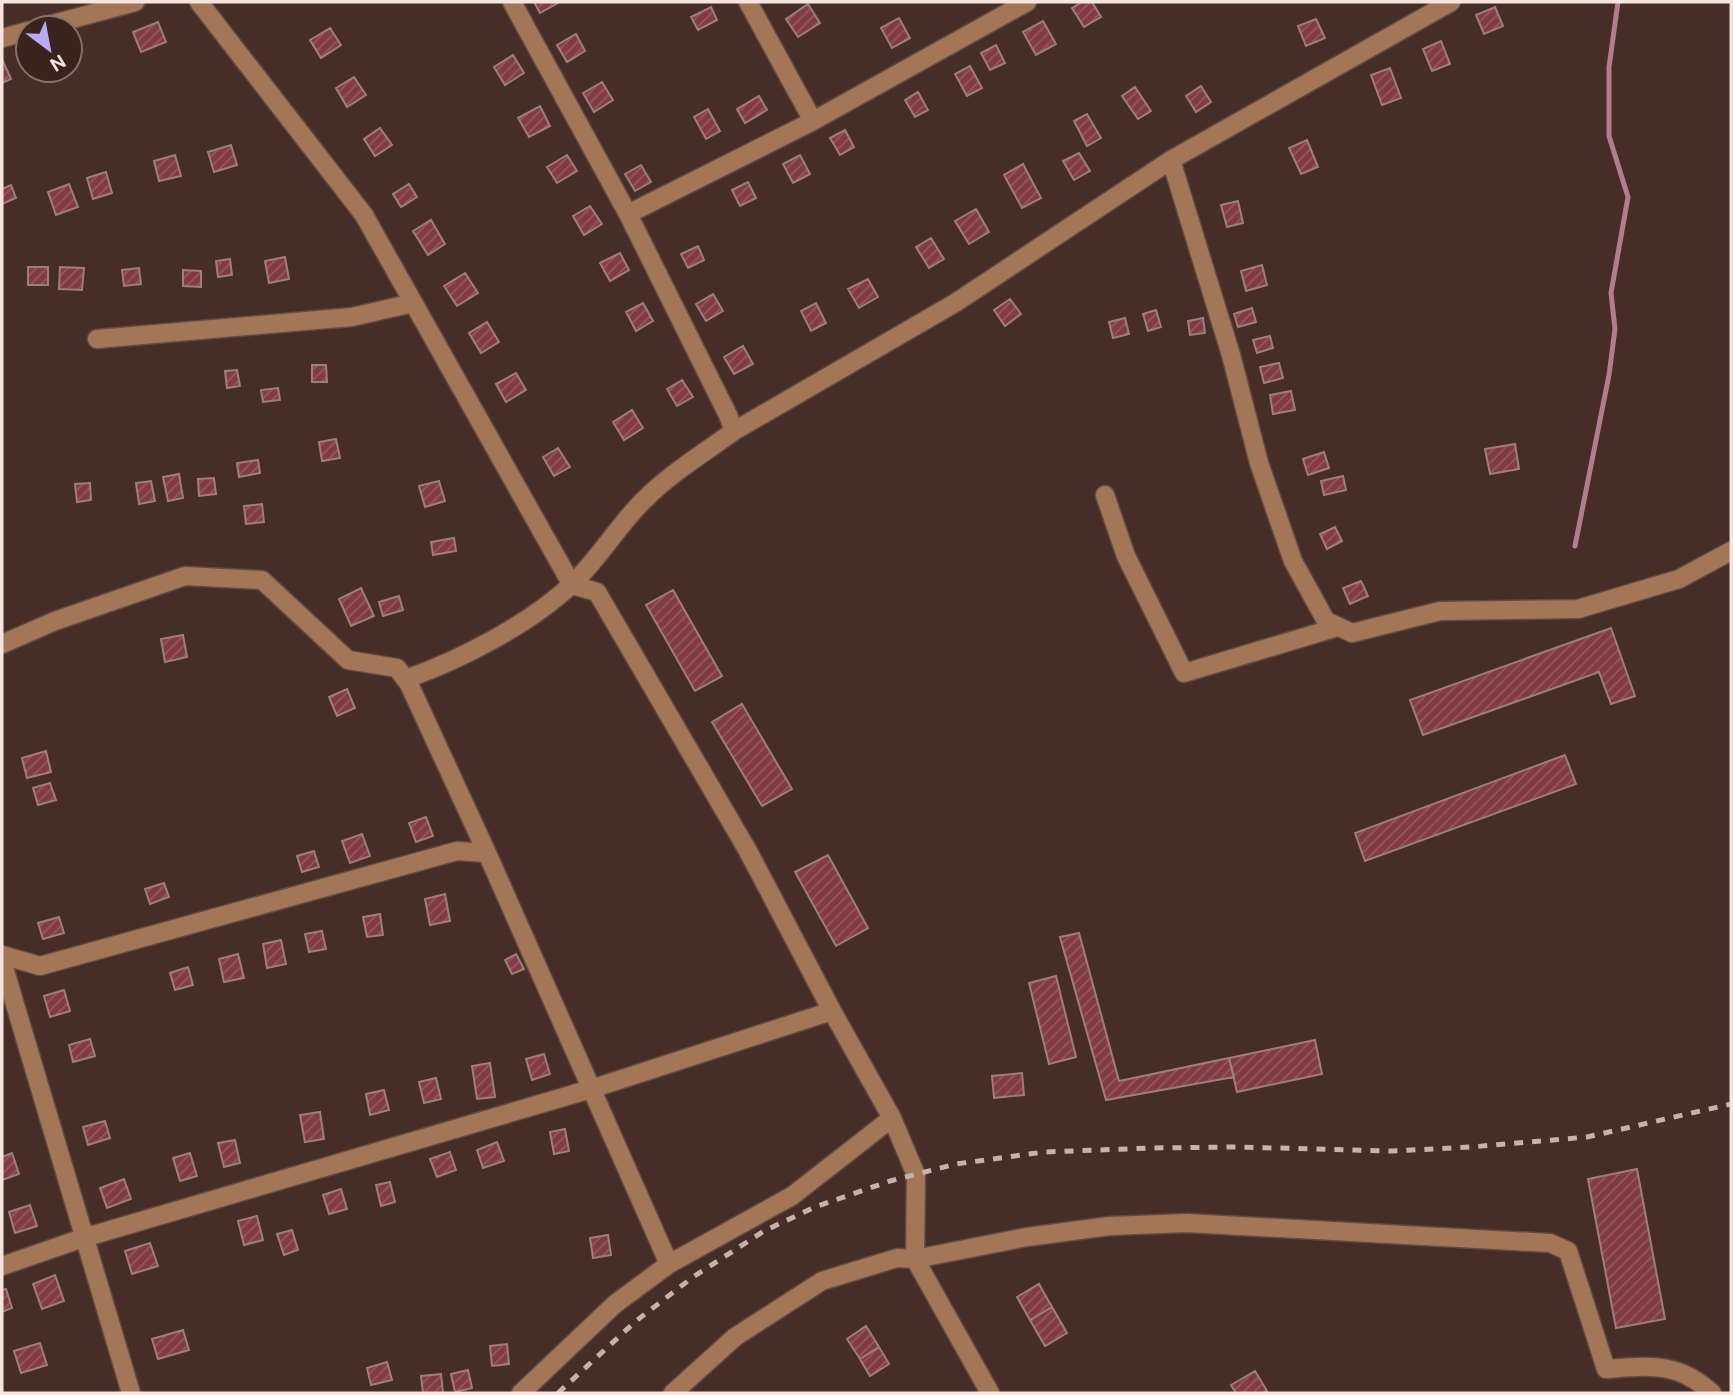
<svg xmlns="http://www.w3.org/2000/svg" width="1733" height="1395" viewBox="0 0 1733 1395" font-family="'DM Sans',sans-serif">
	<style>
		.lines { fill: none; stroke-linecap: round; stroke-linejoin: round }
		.stream { stroke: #b37d91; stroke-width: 5 }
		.building { fill: url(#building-hatch); stroke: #9d7d7f; stroke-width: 2 }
		.minor-casing { stroke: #624a45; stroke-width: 21 }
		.minor { stroke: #a37657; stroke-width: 18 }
		.rail { stroke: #c5b2ad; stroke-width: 5; stroke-dasharray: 9 9; stroke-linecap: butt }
	</style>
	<defs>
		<pattern id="building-hatch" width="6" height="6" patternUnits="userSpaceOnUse" patternTransform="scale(1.75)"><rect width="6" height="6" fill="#833b43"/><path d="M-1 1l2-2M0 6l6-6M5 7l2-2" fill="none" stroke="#95575e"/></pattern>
	</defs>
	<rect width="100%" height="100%" fill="#462d27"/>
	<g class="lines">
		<path class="stream" d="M 1575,546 L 1609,375 L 1615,329 L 1611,293 L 1628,197 L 1609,136 L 1609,67 L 1618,2"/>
	</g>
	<path class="building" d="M 534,2 L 557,2 L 558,3 L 540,13 Z
		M 1082,2 L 1092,2 L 1101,17 L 1084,27 L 1072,8 Z
		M 808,4 L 820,23 L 798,37 L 786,19 Z
		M 711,7 L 717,20 L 698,30 L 691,17 Z
		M 1495,7 L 1503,26 L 1484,34 L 1476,15 Z
		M 899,18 L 910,38 L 892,48 L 881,28 Z
		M 1316,19 L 1325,38 L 1306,46 L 1298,26 Z
		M 1043,21 L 1056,44 L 1036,55 L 1023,32 Z
		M 158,22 L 166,42 L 141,52 L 133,32 Z
		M 330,28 L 341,45 L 321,58 L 310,40 Z
		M 576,34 L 585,51 L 567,62 L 557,45 Z
		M 1441,41 L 1450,64 L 1432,71 L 1423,49 Z
		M 996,45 L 1005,63 L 990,70 L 981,53 Z
		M 513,55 L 524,73 L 505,85 L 494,67 Z
		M 2,59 L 11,79 L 2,83 Z
		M 970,66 L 982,88 L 967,96 L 955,74 Z
		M 1390,68 L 1401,98 L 1382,105 L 1371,75 Z
		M 354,77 L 366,95 L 347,107 L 336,88 Z
		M 602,82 L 613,100 L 594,112 L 583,93 Z
		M 1201,86 L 1211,102 L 1196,112 L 1186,96 Z
		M 1135,87 L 1151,111 L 1138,119 L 1122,96 Z
		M 918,92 L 928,110 L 915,117 L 905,100 Z
		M 759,96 L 767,110 L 745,123 L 737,109 Z
		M 540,106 L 550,126 L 529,137 L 518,118 Z
		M 708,109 L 720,131 L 706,139 L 694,117 Z
		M 1087,114 L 1101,138 L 1087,146 L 1074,121 Z
		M 380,128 L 392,145 L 375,156 L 364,139 Z
		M 845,130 L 854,147 L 840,155 L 830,138 Z
		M 1307,140 L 1318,167 L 1301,174 L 1289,148 Z
		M 231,145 L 237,165 L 214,172 L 208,152 Z
		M 1079,153 L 1090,171 L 1074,180 L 1063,161 Z
		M 175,155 L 181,176 L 159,181 L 154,161 Z
		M 567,155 L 577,171 L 557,183 L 547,167 Z
		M 800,155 L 810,174 L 793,183 L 783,164 Z
		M 1023,164 L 1041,198 L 1022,208 L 1004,175 Z
		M 641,165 L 651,182 L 635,191 L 625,174 Z
		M 106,172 L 112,193 L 93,199 L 87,178 Z
		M 748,182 L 756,198 L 740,206 L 732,190 Z
		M 69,184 L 78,207 L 56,215 L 48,192 Z
		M 409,184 L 417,197 L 401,207 L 393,194 Z
		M 11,185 L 16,198 L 2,204 L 2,189 Z
		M 1238,201 L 1243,223 L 1227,227 L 1221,205 Z
		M 590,206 L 602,224 L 584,235 L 573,216 Z
		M 976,209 L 989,232 L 969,244 L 955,221 Z
		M 431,220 L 445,244 L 428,255 L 413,231 Z
		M 931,238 L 944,259 L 929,268 L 916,247 Z
		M 698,246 L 704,260 L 688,268 L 681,254 Z
		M 620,253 L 629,270 L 610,281 L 600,263 Z
		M 285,257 L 289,279 L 269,283 L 265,261 Z
		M 230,259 L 232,275 L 218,277 L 216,261 Z
		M 1262,265 L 1267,285 L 1246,291 L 1241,271 Z
		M 28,267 L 48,267 L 48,285 L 28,285 Z
		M 60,267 L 84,268 L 82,290 L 59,289 Z
		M 139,268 L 141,284 L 124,286 L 122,270 Z
		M 183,270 L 201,271 L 201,287 L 183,286 Z
		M 465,273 L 478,293 L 457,306 L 444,286 Z
		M 868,279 L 878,297 L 859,308 L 848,289 Z
		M 713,294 L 723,311 L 706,321 L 696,304 Z
		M 1010,299 L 1021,314 L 1005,326 L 994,310 Z
		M 643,303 L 653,321 L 636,331 L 626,312 Z
		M 816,303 L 826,323 L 811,331 L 801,311 Z
		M 1252,308 L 1256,322 L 1238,327 L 1234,314 Z
		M 1156,310 L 1161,327 L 1148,331 L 1143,314 Z
		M 1125,318 L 1129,334 L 1113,338 L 1109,322 Z
		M 1203,318 L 1205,333 L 1190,335 L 1188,321 Z
		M 487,322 L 499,342 L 481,353 L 469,333 Z
		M 1270,336 L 1273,348 L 1257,353 L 1253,340 Z
		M 743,346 L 753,364 L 734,374 L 724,357 Z
		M 1279,363 L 1283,378 L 1264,383 L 1260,367 Z
		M 312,365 L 326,365 L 327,382 L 312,382 Z
		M 237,370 L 240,386 L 227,388 L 225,371 Z
		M 516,373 L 526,390 L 506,402 L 496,384 Z
		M 682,380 L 693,397 L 677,406 L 667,389 Z
		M 278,388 L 280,400 L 263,402 L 261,390 Z
		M 1291,391 L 1295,410 L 1273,414 L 1270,395 Z
		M 632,410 L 643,428 L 624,440 L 613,422 Z
		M 336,439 L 340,458 L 322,461 L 319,442 Z
		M 1515,444 L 1519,469 L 1490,474 L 1485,449 Z
		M 558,448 L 570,467 L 554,476 L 543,457 Z
		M 1324,452 L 1329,468 L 1308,475 L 1303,459 Z
		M 258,460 L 260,473 L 239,477 L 237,463 Z
		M 179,474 L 183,498 L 168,501 L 163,477 Z
		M 1343,476 L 1346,490 L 1324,495 L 1321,481 Z
		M 214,478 L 216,494 L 199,496 L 198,479 Z
		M 151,481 L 155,501 L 139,504 L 136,483 Z
		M 439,481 L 445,501 L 425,507 L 419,486 Z
		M 90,483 L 91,500 L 77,502 L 75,484 Z
		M 262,504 L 264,522 L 246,524 L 244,506 Z
		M 1335,527 L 1342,541 L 1327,549 L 1320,534 Z
		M 454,538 L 456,551 L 433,555 L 431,542 Z
		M 1361,581 L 1368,596 L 1350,604 L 1343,588 Z
		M 361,588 L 374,616 L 351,626 L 339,599 Z
		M 673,590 L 722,676 L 695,691 L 646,605 Z
		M 399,596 L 403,610 L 383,616 L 379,602 Z
		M 1611,628 L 1635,696 L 1611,704 L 1599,672 L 1423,735 L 1410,700 Z
		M 183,635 L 187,657 L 165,662 L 161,639 Z
		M 347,689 L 355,708 L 337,716 L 329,697 Z
		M 742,704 L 792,789 L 762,806 L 712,722 Z
		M 46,751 L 51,772 L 27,778 L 22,758 Z
		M 1565,755 L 1576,784 L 1365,861 L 1355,833 Z
		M 50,783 L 56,800 L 38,805 L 33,788 Z
		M 426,817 L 433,836 L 416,842 L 409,823 Z
		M 362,834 L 370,856 L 350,863 L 342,841 Z
		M 314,851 L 319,867 L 302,872 L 297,856 Z
		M 828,855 L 868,928 L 836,946 L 795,872 Z
		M 164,883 L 169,897 L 150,904 L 145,889 Z
		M 445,894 L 450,921 L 430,925 L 425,899 Z
		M 380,914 L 383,935 L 367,937 L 363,917 Z
		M 59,917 L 64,933 L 43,939 L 38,923 Z
		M 322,931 L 326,949 L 309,952 L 305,934 Z
		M 1079,933 L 1119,1081 L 1229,1058 L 1234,1077 L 1106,1100 L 1060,937 Z
		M 281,940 L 286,964 L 267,968 L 263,944 Z
		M 238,954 L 244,978 L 224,982 L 219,959 Z
		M 516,954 L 524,969 L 512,974 L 505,960 Z
		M 188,967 L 193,985 L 175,990 L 170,973 Z
		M 1056,976 L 1076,1057 L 1049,1064 L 1029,983 Z
		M 64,990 L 70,1011 L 50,1017 L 44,996 Z
		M 90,1039 L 95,1056 L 73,1062 L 69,1045 Z
		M 1315,1040 L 1322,1074 L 1237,1092 L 1229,1058 Z
		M 544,1054 L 550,1074 L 532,1080 L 526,1059 Z
		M 490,1063 L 495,1097 L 477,1099 L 472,1066 Z
		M 1022,1073 L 1024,1095 L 994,1098 L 992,1076 Z
		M 436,1078 L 441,1099 L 424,1103 L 419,1082 Z
		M 384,1090 L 389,1110 L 370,1115 L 366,1094 Z
		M 320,1112 L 324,1139 L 305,1142 L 300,1115 Z
		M 105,1121 L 110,1138 L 88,1145 L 83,1127 Z
		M 565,1129 L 569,1151 L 554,1154 L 550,1132 Z
		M 235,1140 L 240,1163 L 224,1167 L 218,1143 Z
		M 497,1142 L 504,1161 L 483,1168 L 477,1150 Z
		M 450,1152 L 456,1170 L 437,1177 L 430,1159 Z
		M 12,1153 L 19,1174 L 2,1180 L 2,1157 Z
		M 190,1153 L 197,1176 L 180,1181 L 173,1158 Z
		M 1637,1169 L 1665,1319 L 1616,1328 L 1588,1179 Z
		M 124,1179 L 131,1199 L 107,1208 L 100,1188 Z
		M 390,1182 L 395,1202 L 381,1206 L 376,1185 Z
		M 341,1189 L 347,1209 L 329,1214 L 323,1195 Z
		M 30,1205 L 37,1226 L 15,1233 L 9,1212 Z
		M 257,1216 L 263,1240 L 244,1245 L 238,1221 Z
		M 292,1230 L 298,1250 L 284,1255 L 277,1234 Z
		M 608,1235 L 611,1255 L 593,1258 L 590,1238 Z
		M 150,1243 L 158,1266 L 132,1274 L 125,1251 Z
		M 55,1275 L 64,1301 L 42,1309 L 33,1284 Z
		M 1039,1284 L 1052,1307 L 1030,1320 L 1017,1297 Z
		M 6,1289 L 12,1308 L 2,1312 L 2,1290 Z
		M 1052,1307 L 1067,1333 L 1045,1346 L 1030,1320 Z
		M 866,1326 L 879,1347 L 860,1359 L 847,1339 Z
		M 183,1330 L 189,1350 L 158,1359 L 152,1339 Z
		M 40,1343 L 47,1365 L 21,1373 L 14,1351 Z
		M 507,1344 L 509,1364 L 492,1366 L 490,1346 Z
		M 879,1347 L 889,1364 L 870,1376 L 860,1359 Z
		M 387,1362 L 392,1380 L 371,1385 L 367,1368 Z
		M 468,1370 L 472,1388 L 455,1392 L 451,1374 Z
		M 1255,1371 L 1267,1391 L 1263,1393 L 1236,1393 L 1231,1385 Z
		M 441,1374 L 443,1393 L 423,1393 L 421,1376 Z"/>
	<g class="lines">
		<defs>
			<path id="minor" d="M 199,2 L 364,215 L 572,585 L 597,592 L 748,851 L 832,1011 L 892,1118 L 916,1175 L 915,1259 L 990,1393
				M 748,2 L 813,121
				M 38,28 L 135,2
				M 2,38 L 28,31
				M 1171,160 L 1231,355 L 1259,463 L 1293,561 L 1326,621 L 1352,633 L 1440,611 L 1578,609 L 1679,579 L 1731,551
				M 628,214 L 813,121 L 1027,2
				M 97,339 L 352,317 L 413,303
				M 734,431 L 955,303 L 1171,160 L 1451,2
				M 1105,495 L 1126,556 L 1184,673 L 1338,627
				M 2,644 L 55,621 L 185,576 L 262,580 L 348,660 L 397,668 L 409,684 L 487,853
				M 406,679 C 460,660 530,624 572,584 C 599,559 618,525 645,499 C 671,473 704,453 734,431 L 728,415 L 628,214 L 512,2
				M 2,955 L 40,966 L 457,851 L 487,853 L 669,1264 L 615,1304 L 521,1393
				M 2,961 L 131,1393
				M 669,1264 L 792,1196 L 892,1118
				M 2,1266 L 83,1238 L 591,1089 L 832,1011
				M 673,1393 L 735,1337 L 822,1281 L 897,1258 L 915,1259 L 1027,1237 L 1110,1226 L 1187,1223 L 1550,1243 L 1568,1251 L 1606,1369 C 1649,1366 1677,1361 1712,1393"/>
		</defs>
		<use href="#minor" class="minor-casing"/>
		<use href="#minor" class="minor"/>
		<path class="rail" d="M 558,1393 L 636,1321 L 693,1277 L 764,1231 L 815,1207 L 890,1181 L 956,1164 L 1044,1152 L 1152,1148 L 1237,1147 L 1393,1151 L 1471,1147 L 1587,1137 L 1731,1104"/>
	</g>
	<rect width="1733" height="1395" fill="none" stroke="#f5e4e0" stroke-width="7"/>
	<g transform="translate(49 49) rotate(148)"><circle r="33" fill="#3b231d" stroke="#85706b" stroke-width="2"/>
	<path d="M0-5L12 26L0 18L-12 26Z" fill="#baaaf6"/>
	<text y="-10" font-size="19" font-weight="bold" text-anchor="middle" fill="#f5e4e0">N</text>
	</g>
</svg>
